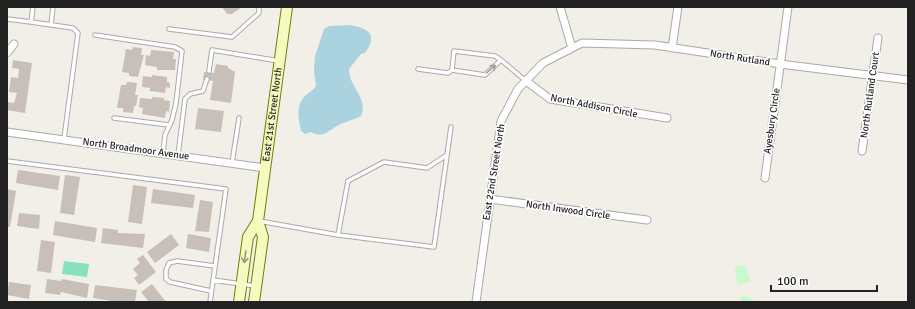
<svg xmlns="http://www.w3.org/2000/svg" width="915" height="309" viewBox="0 0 915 309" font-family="Signika,sans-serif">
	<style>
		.park { fill: #c8facc }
		.pitch { fill: #88e0be }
		.water { fill: #aad3df }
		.building { fill: #c7bfb8 }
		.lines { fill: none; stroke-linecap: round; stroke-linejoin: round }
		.service-casing { stroke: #a9a9a9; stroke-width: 5.5 }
		.minor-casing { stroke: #a9a9a9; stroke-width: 9 }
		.secondary-casing { stroke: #707d05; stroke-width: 12 }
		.service { stroke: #fff; stroke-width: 3.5 }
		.minor { stroke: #fff; stroke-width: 7 }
		.secondary { stroke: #f7fabf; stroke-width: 10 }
		.oneway { stroke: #9c9c9c }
		.oneway2 { stroke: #979978 }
		.labels { text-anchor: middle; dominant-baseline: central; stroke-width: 3.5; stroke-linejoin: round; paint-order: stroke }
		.street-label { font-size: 10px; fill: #222; stroke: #fff }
	</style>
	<rect width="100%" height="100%" fill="#f2efe9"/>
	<path class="park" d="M 744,265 L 746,267 L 750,281 L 738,285 L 734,267 Z
		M 745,295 L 756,302 L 741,302 L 741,297 Z"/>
	<path class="pitch" d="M 64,261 L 89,264 L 87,277 L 62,274 Z"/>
	<path class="water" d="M 349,25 C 368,28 379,34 365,53 L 361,54 L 349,69 C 349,88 369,98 361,116 C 354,120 344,122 337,126 C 328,131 322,139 311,132 L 305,134 L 301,131 C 299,120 295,105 305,96 C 309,92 313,91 316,86 L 314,71 L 315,56 L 324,29 L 329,26 Z"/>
	<path class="building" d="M 222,7 L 242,7 L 232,14 L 227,14 Z
		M 133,47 L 142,48 L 141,55 L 144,55 L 138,77 L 129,76 L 129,73 L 122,72 L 126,49 L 132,50 Z
		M 151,50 L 174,52 L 173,59 L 176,59 L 175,70 L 157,70 L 157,67 L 145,65 L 146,55 L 150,56 Z
		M 13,60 L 32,63 L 25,113 L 7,110 L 7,102 L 14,103 L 17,93 L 9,92 L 11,77 L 18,78 L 19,69 L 12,68 Z
		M 216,64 L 228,66 L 228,68 L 235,72 L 231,103 L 210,100 L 213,81 L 203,80 L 204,72 L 214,73 Z
		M 152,75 L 167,77 L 167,82 L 170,83 L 170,88 L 166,87 L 165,93 L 150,91 L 150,88 L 142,87 L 143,76 L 152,77 Z
		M 127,82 L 137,83 L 135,95 L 138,95 L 136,106 L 134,106 L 133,113 L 123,112 L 123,108 L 117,108 L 121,85 L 126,85 Z
		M 152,97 L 164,98 L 164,100 L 170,101 L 169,112 L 166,111 L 165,118 L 142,114 L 143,108 L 139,107 L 140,98 L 152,99 Z
		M 198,108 L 224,111 L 221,132 L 195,129 Z
		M 18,170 L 60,176 L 58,190 L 16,183 Z
		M 65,175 L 80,177 L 74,215 L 60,213 Z
		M 133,185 L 147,187 L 142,224 L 128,222 Z
		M 7,189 L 16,191 L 10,227 L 7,227 Z
		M 153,189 L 195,195 L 193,208 L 151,203 Z
		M 200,200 L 213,202 L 209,232 L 195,231 Z
		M 19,213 L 40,215 L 39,229 L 17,226 Z
		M 55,221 L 97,228 L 95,242 L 53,235 Z
		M 103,228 L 118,230 L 118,233 L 145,234 L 143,248 L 101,243 Z
		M 171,234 L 179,245 L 155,263 L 147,252 Z
		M 188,234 L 211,238 L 209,252 L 186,248 Z
		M 41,240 L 55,242 L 51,273 L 37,271 Z
		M 143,255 L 156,272 L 139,285 L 134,278 L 138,275 L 133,269 L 140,263 L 137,259 Z
		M 47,279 L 61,281 L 62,279 L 89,284 L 87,298 L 61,292 L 60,295 L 45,293 Z
		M 9,282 L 31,285 L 29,299 L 7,295 Z
		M 152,284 L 166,302 L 149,302 L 141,292 Z
		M 95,285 L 137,290 L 135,302 L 118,302 L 93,298 Z"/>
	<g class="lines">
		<defs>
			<path id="service" d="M 33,7 L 31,22 L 73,28 L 78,33 L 64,139
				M 7,19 L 31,22
				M 51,25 L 53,7
				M 169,29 L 232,37 L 259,13 L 259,7
				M 95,35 L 175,47 L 182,51 L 176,103 L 172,120 L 165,135 L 163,153
				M 418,69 L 448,73 L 452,70 L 454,51 L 495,56 L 501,60 L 526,81
				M 452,70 L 485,75 L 501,60
				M 209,71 L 212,50 L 279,61
				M 114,118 L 169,125
				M 178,155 L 185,99 L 190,94 L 203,91 L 207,79
				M 7,161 L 226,189 L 210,302
				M 232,163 L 239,118
				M 259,221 L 338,235 L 434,247 L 451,127
				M 338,235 L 348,181 L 384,162 L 427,168 L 447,155
				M 213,280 L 256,286
				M 211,291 L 170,282 L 166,279 L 166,270 L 169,263 L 177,261 L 215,266"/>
			<path id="minor" d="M 560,7 L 572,48
				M 672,48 L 678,7
				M 7,53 L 14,44
				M 526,81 L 550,99 L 667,118
				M 7,132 L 265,168
				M 862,151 L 878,38
				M 765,178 L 788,7
				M 490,199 L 647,220
				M 476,302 L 501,121 L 518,89 L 543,63 L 582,43 L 655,45 L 780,64 L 908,80"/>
			<g id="secondary">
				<path id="s1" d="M 239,302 L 248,237 L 258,221 L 287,7"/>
				<path d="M 254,302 L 263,237 L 258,221"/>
			</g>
		</defs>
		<use href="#service" class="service-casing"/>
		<use href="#minor" class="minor-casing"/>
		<use href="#secondary" class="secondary-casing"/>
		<use href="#service" class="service"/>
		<use href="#minor" class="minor"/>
		<use href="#secondary" class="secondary"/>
	</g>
	<defs><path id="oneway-shaft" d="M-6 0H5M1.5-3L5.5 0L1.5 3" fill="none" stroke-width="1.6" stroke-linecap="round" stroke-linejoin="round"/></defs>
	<use class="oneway" href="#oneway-shaft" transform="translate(491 69) rotate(-42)"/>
	<use class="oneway2" href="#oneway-shaft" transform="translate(245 257) rotate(98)"/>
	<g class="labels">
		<g class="street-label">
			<text transform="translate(740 58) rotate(9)">North Rutland</text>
			<text transform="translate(870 95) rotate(-82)">North Rutland Court</text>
			<text transform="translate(594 106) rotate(11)">North Addison Circle</text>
			<text stroke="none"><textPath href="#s1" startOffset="192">East 21st Street North</textPath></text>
			<text transform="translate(772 121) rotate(-82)">Ayesbury Circle</text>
			<text transform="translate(136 149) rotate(8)">North Broadmoor Avenue</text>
			<text transform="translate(494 172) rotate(-81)">East 22nd Street North</text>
			<text transform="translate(568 210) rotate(8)">North Inwood Circle</text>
		</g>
	</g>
	<rect width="915" height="309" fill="none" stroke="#222222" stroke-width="16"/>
	<path d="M771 285v6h106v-6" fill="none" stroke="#222222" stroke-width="2"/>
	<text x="777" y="285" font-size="12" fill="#222222" stroke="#ffffff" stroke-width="3" paint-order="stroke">100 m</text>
</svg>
